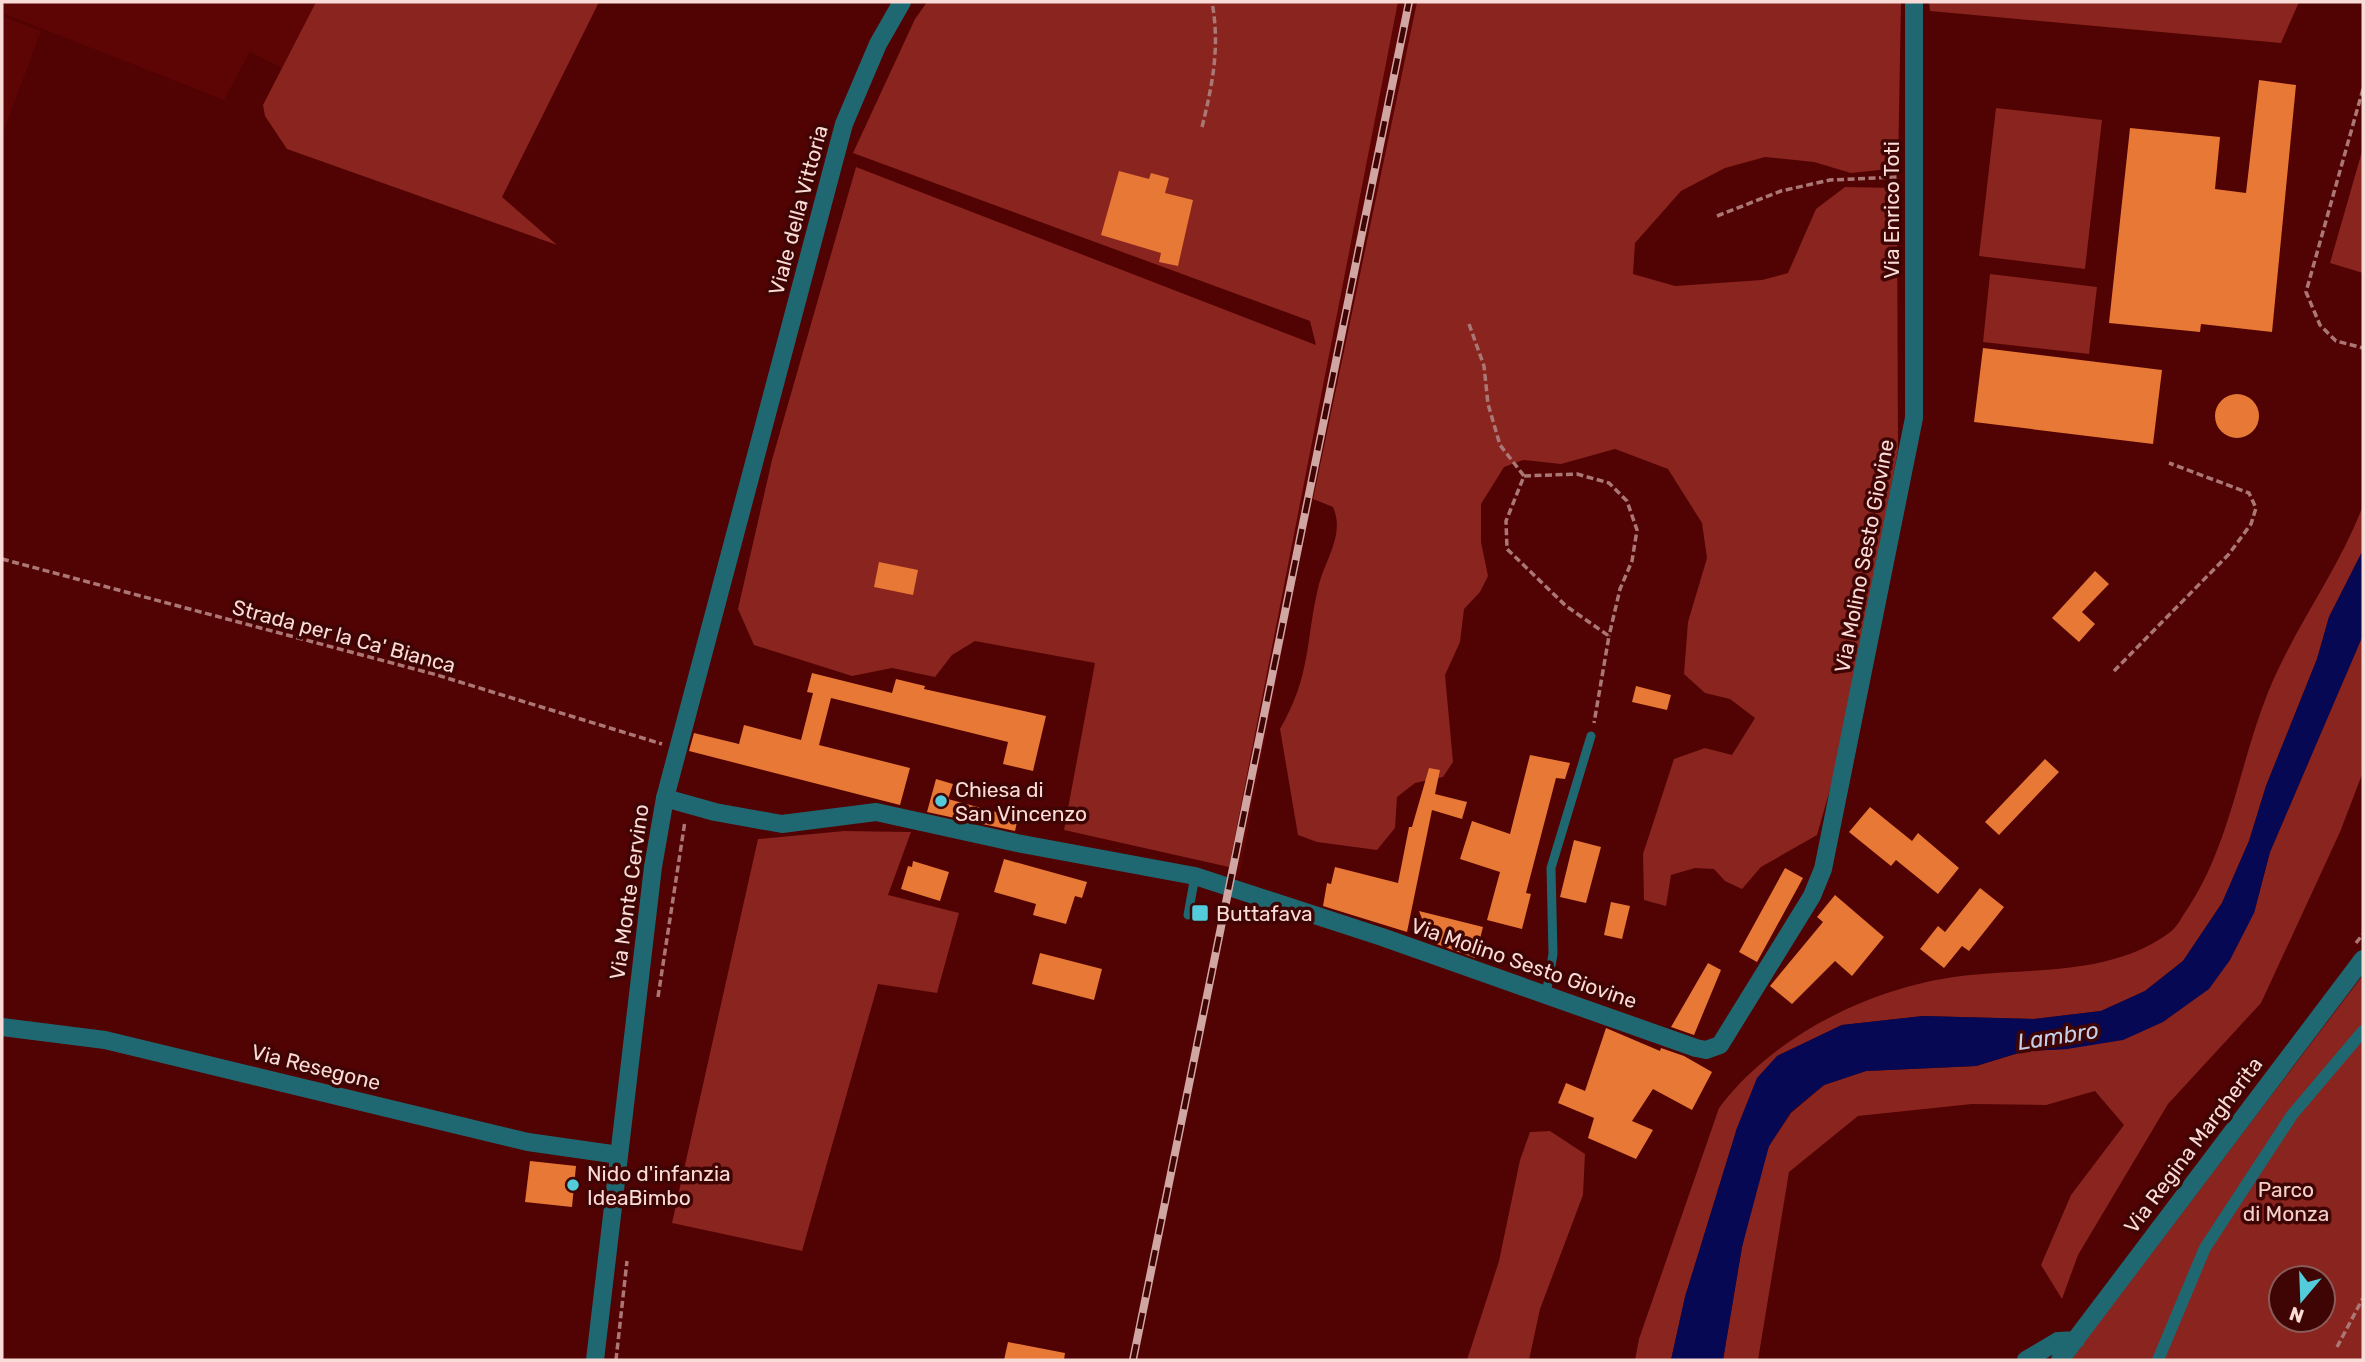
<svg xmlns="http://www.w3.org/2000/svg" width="2365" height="1362" viewBox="0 0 2365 1362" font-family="Rubik,sans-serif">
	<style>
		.built { fill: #5d0405 }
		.green { fill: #89241e; fill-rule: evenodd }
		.water { fill: #060853 }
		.building { fill: #e77836 }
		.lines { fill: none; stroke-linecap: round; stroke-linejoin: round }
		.path { stroke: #ab7774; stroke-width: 3.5; stroke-dasharray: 7 3.5; stroke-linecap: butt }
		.service { stroke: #1f6872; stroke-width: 9 }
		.pedestrian { stroke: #1f6872; stroke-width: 12 }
		.minor { stroke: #1f6872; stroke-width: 18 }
		.tertiary { stroke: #1f6872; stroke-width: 18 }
		.rail-casing { stroke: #d0a6a3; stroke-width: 8 }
		.rail { stroke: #3f0504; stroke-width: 5; stroke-dasharray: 16; stroke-linecap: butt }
		.poi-dot { fill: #53cbdb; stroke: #3f0504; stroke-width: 2.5 }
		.labels { text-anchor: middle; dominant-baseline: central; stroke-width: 7; stroke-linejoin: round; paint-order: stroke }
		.street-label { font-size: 21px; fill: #f9dcd7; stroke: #3f0504 }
		.poi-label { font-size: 21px; fill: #f9dcd7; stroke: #3f0504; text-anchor: start }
		.park-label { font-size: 21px; fill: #f3d2cd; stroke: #3f0504 }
		.water-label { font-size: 23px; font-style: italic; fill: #c3cee7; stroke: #3f0504 }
	</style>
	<rect width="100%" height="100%" fill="#510203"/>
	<path class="built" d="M 2,2 L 316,2 L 282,68 L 250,52 L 224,100 L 2,13 Z
		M 1398,2 L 1417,2 L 1294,587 L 1239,878 L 1227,875 Z
		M 2,16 L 41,31 L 2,136 Z"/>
	<path class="green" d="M 316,2 L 599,2 L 502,197 L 557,245 L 287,149 L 265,116 L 263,105 Z
		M 927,2 L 1398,2 L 1229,867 L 1064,830 L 1095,663 L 975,641 L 952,655 L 935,677 L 892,668 L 852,676 L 754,645 L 738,609 L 772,460 L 856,167 L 1316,345 L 1310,321 L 853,153 L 915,19 Z
		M 1417,2 L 1901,2 L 1898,168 L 1851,173 L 1814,162 L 1765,157 L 1725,168 L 1681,191 L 1635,243 L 1633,274 L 1675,286 L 1762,280 L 1788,273 L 1816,209 L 1845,187 L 1897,188 L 1898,450 L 1841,751 L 1817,835 L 1761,867 L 1742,889 L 1725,881 L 1714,869 L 1695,868 L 1671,875 L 1666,906 L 1644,900 L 1643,854 L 1674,759 L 1705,748 L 1732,755 L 1755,718 L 1730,699 L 1705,693 L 1684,674 L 1688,622 L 1707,558 L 1702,523 L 1668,469 L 1615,449 L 1561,464 L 1523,460 L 1504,467 L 1481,504 L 1481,542 L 1488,576 L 1480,592 L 1464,609 L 1460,642 L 1445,675 L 1453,762 L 1443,777 L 1415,783 L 1397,797 L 1395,828 L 1377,850 L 1317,842 L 1298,835 L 1280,729 C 1312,674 1305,641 1319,584 C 1326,558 1345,534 1333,507 L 1313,499 Z
		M 1929,2 L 2299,2 L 2281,43 L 1930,11 Z
		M 1996,108 L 2102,120 L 2085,269 L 1979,256 Z
		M 2363,148 L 2363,273 L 2330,263 Z
		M 1990,274 L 2097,287 L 2089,354 L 1983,342 Z
		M 2363,506 L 2363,550 L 2329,617 L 2317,659 L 2266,786 L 2249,841 L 2222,903 L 2183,961 L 2145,991 L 2101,1011 L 2034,1019 L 1923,1016 L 1842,1025 L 1777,1056 L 1737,1128 L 1685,1297 L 1671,1360 L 1635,1360 L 1639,1339 L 1719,1108 C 1775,1033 1878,984 1970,975 C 2038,968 2111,975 2169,933 C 2177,928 2182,916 2188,908 C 2230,844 2239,766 2267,695 C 2293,629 2337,573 2363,506 Z
		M 2363,635 L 2363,772 L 2340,832 L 2261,1003 L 2168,1104 L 2078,1255 L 2062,1299 L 2041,1265 L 2071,1195 L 2124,1125 L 2095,1091 L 2046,1105 L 1972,1104 L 1858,1116 L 1789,1172 L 1758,1360 L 1723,1360 L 1742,1247 L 1761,1167 L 1769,1146 L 1791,1113 L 1824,1085 L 1866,1071 L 1976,1066 L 2025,1051 L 2067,1049 L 2254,913 L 2270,852 Z
		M 844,831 L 911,832 L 888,895 L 959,913 L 937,993 L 878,984 L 802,1251 L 672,1223 L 758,839 Z
		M 2363,975 L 2363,1360 L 2070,1360 ZM 2281,1278 L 2323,1278 L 2323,1320 L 2281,1320 Z
		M 1550,1131 L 1585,1154 L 1583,1195 L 1540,1309 L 1529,1360 L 1467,1360 L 1499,1261 L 1520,1160 L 1530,1132 Z"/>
	<path class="water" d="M 2363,550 L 2363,635 L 2270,852 L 2254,913 L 2230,960 L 2209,989 L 2163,1022 L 2123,1040 L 2067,1049 L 2025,1051 L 1976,1066 L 1866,1071 L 1824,1085 L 1791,1112 L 1769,1146 L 1742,1247 L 1723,1360 L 1671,1360 L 1685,1297 L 1737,1128 L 1757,1078 L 1777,1056 L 1842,1025 L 1923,1016 L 2034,1019 L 2101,1011 L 2145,991 L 2183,961 L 2222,903 L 2249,841 L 2266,786 L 2317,659 L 2329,617 Z"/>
	<path class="building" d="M 2259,80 L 2296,85 L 2272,332 L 2201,324 L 2200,332 L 2109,323 L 2130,128 L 2220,137 L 2215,189 L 2246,193 Z
		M 1119,171 L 1149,179 L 1151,173 L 1169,178 L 1165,193 L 1193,200 L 1178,266 L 1159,262 L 1161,253 L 1101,235 Z
		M 1983,348 L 2162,370 L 2153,444 L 1974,422 Z
		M2215 416a22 22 0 1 1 44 0a22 22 0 1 1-44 0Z
		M 879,562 L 918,570 L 913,595 L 874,587 Z
		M 2095,571 L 2109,584 L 2082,612 L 2095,624 L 2079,642 L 2052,618 Z
		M 812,673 L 892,693 L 896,679 L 925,686 L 924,689 L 1046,716 L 1033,771 L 1003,764 L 1008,742 L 831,698 L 819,745 L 910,768 L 900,805 L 689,751 L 694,733 L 739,744 L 744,725 L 801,740 L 813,693 L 807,692 Z
		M 1636,686 L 1671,695 L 1667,710 L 1632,702 Z
		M 1530,755 L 1570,763 L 1565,779 L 1556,778 L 1526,893 L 1531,894 L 1522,929 L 1487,920 L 1500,872 L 1460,859 L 1472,821 L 1510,834 Z
		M 2045,759 L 2059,772 L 1999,835 L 1985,822 Z
		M 1429,768 L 1440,770 L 1435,794 L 1467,802 L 1462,819 L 1432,810 L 1407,932 L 1323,906 L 1327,883 L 1331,884 L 1335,867 L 1398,883 L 1409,827 L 1412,827 Z
		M 936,779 L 953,784 L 948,799 L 1018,818 L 1015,831 L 927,812 Z
		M 1870,807 L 1912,841 L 1918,833 L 1959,868 L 1938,894 L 1896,860 L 1891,866 L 1849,832 Z
		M 1574,840 L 1601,847 L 1586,903 L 1560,897 Z
		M 1004,859 L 1087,882 L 1082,898 L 1075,896 L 1066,924 L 1033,915 L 1036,904 L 994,892 Z
		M 913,861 L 949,872 L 940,901 L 901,889 L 908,866 L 912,867 Z
		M 1785,868 L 1803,878 L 1757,962 L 1739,952 Z
		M 1980,888 L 2004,907 L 1969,951 L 1962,946 L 1944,968 L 1920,949 L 1938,926 L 1945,932 Z
		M 1835,895 L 1884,937 L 1852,976 L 1835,961 L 1792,1004 L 1770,986 L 1823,922 L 1817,917 Z
		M 1611,902 L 1630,906 L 1622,939 L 1604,935 Z
		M 1419,911 L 1483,927 L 1475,958 L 1431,942 Z
		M 1040,953 L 1102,969 L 1094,1000 L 1032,984 Z
		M 1708,963 L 1721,970 L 1694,1035 L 1671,1027 Z
		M 1606,1028 L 1660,1051 L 1661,1048 L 1684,1056 L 1712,1072 L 1692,1110 L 1653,1089 L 1632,1121 L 1653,1130 L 1636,1159 L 1588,1138 L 1594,1118 L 1558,1103 L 1566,1083 L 1585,1091 Z
		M 530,1161 L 576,1166 L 572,1207 L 525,1202 Z
		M 1008,1342 L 1065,1353 L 1064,1360 L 1004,1360 Z"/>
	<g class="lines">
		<path class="path" d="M 2363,89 L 2306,292 L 2320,325 L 2336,341 L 2363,348
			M 1202,127 C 1213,83 1220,46 1212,2
			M 1717,216 L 1781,191 L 1830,180 L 1898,177
			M 1469,324 L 1484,366 L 1488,404 L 1500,445 L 1524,476 L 1506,521 L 1507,549 L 1566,606 L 1609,636 L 1594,723
			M 1524,476 L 1577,474 L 1609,483 L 1627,501 L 1637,530 L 1632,561 L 1620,589 L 1609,636
			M 2,559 L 437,675 L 662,744
			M 2114,671 L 2229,554 L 2251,524 L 2256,508 L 2249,493 L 2169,463
			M 2356,943 L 2363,934
			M 658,997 L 685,821
			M 2337,1347 L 2363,1298
			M 616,1360 L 627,1261"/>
		<path class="service" d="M 1188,915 L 1195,876
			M 1546,995 L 1553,954 L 1551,868 L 1591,736"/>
		<path class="pedestrian" d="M 2158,1360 L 2205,1248 L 2292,1115 L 2363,1031"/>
		<path class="minor" d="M 665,798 L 715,812 L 782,824 L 876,812 L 1017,843 L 1195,876 L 1382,937 L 1696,1048 L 1706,1050 L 1720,1045 L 1812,896 L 1823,869 L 1914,418 L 1914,2
			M 2,1027 L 105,1040 L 528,1142 L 619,1155
			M 2026,1360 L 2058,1341 L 2076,1340
			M 2060,1360 L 2363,959"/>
		<path class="tertiary" d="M 595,1360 L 653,867 L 665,798 L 844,124 L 878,44 L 902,2"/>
		<defs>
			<path id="rail" d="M 1133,1360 L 1409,2"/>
		</defs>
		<use href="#rail" class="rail-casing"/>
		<use href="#rail" class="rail"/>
	</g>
	<g class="poi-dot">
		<circle cx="941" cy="801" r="7"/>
		<rect x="1191" y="904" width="18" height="18" rx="3.5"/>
		<circle cx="573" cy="1185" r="7"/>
	</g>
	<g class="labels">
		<g class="street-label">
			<text transform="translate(798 210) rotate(-75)">Viale della Vittoria</text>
			<text transform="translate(1891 210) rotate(-90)">Via Enrico Toti</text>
			<text transform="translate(1864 556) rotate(-79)">Via Molino Sesto Giovine</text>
			<text transform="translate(344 636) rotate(15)">Strada per la Ca' Bianca</text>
			<text transform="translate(629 892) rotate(-82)">Via Monte Cervino</text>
			<text transform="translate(1524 963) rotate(19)">Via Molino Sesto Giovine</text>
			<text transform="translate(316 1067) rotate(14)">Via Resegone</text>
			<text transform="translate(2193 1145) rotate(-53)">Via Regina Margherita</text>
		</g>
		<g class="poi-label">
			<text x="955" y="789">Chiesa di<tspan x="955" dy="24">San Vincenzo</tspan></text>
			<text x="1216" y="913">Buttafava</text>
			<text x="587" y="1173">Nido d'infanzia<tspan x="587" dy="24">IdeaBimbo</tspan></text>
		</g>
		<g class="park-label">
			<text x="2286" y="1189">Parco<tspan x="2286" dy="24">di Monza</tspan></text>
		</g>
		<g class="water-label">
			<text transform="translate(2058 1036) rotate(-9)">Lambro</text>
		</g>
	</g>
	<rect width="2365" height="1362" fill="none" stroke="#f9dcd7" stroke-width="7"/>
	<g transform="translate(2302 1299) rotate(199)"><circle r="33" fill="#3f0504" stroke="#895b58" stroke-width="2"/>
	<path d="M0-5L12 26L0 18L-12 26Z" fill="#53cbdb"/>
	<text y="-10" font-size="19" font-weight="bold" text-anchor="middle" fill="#f9dcd7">N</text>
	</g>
</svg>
